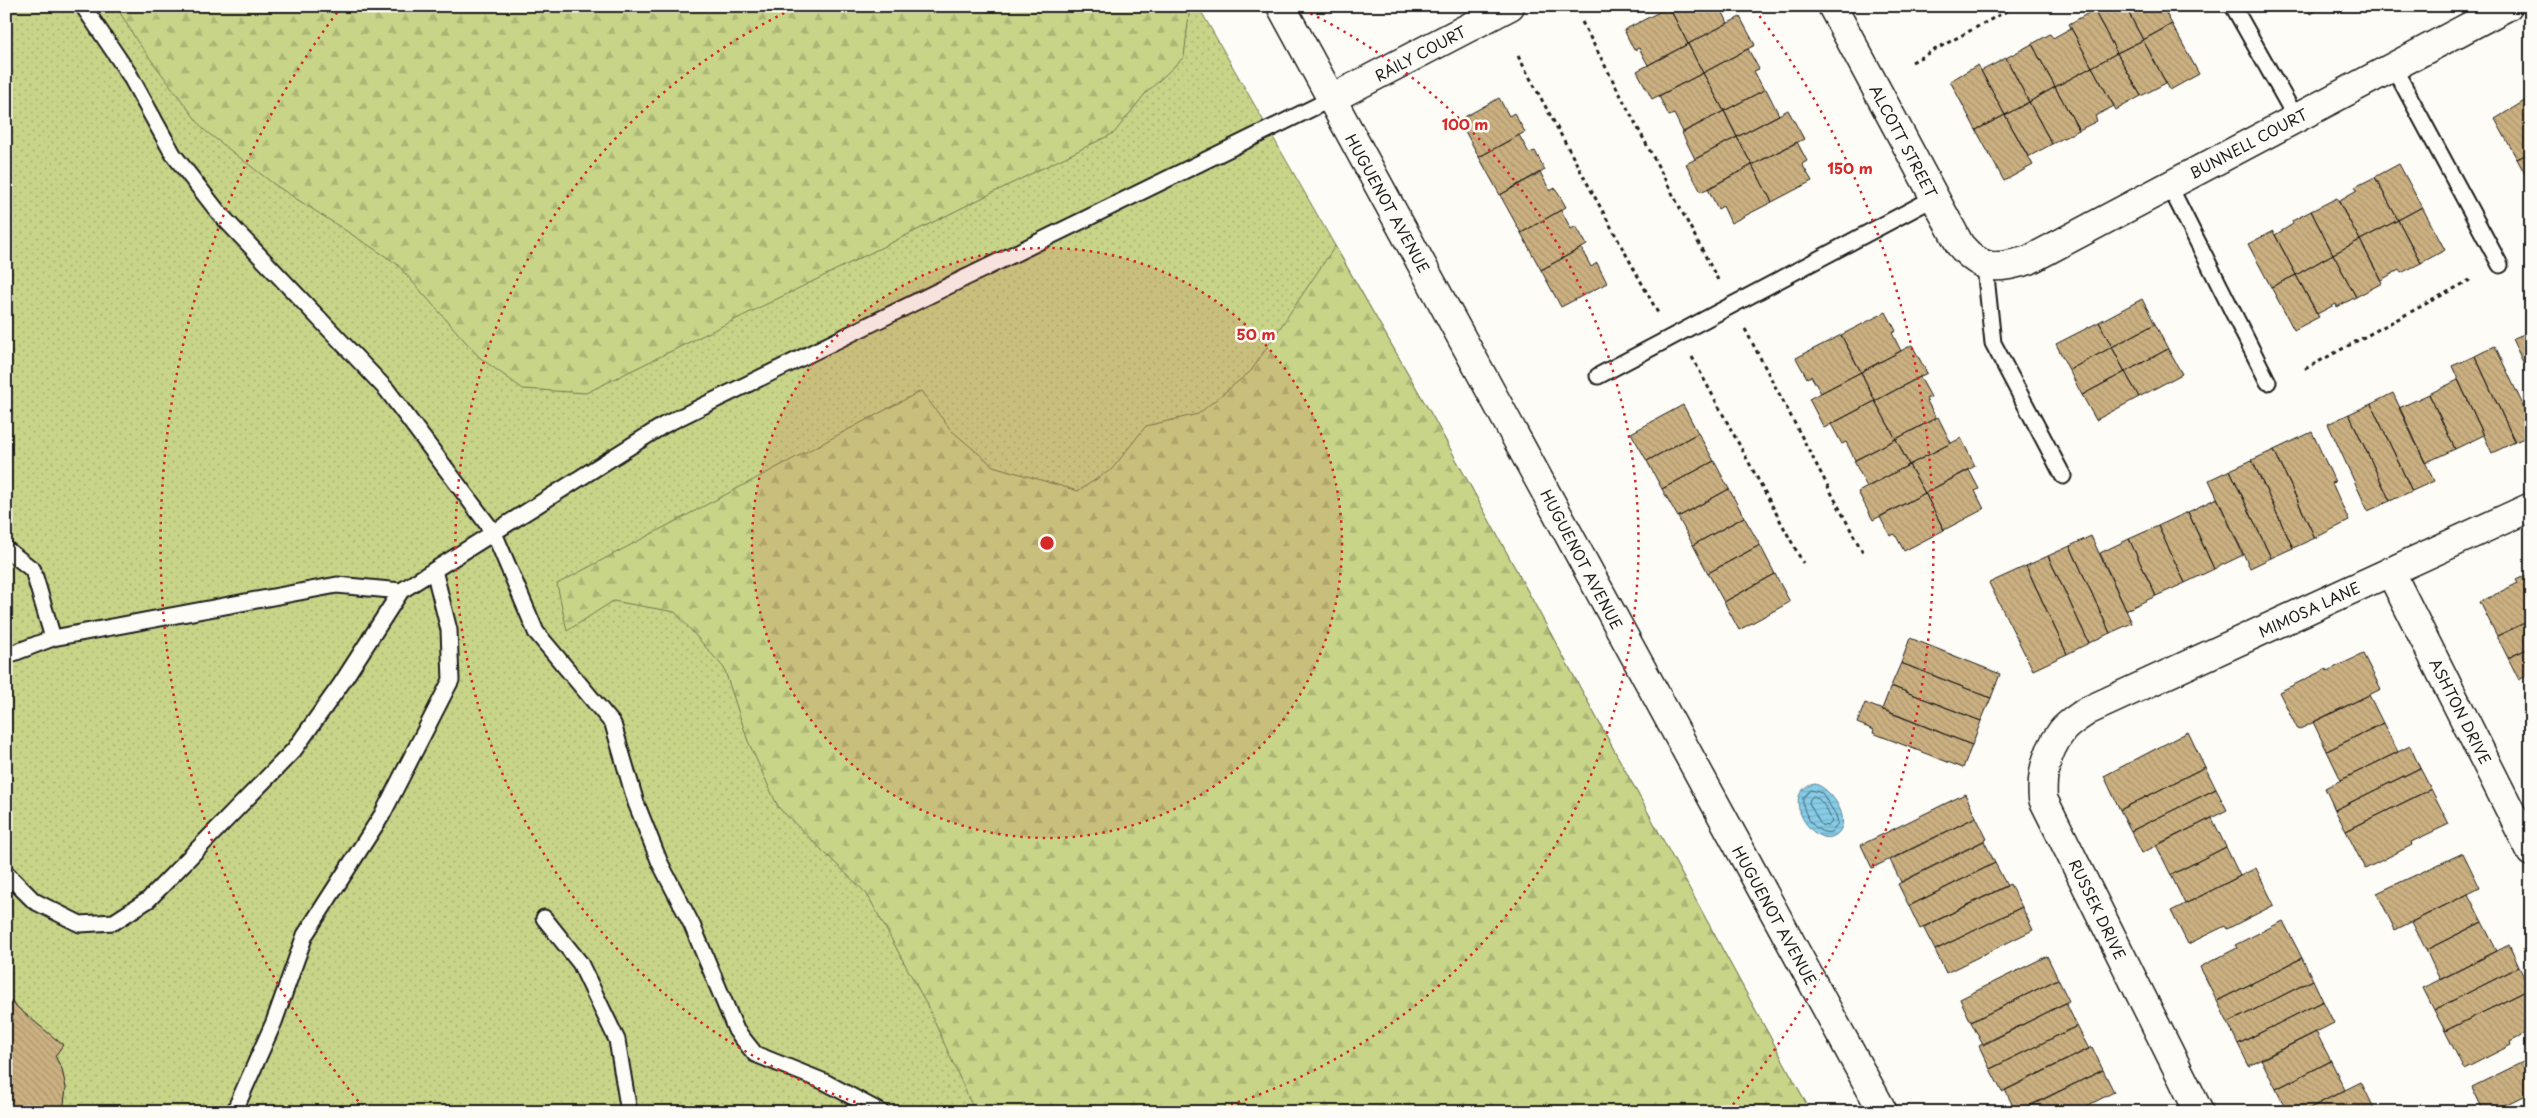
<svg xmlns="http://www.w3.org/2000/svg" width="2537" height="1118" viewBox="0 0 2537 1118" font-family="'Playpen Sans',sans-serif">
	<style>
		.grass { fill: url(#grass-dots); stroke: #727852 }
		.forest { fill: url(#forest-firs); stroke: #727852 }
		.water { fill: url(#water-rules); stroke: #5c8696 }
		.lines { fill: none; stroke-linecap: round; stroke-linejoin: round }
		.shore { stroke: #47636e; stroke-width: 1 }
		.building { fill: url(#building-back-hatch); stroke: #1c1c1c }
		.service-casing { stroke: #1c1c1c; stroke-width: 19 }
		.minor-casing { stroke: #1c1c1c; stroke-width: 31 }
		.tertiary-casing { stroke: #1c1c1c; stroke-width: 31 }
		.path { stroke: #1c1c1c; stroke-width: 3; stroke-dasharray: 4 4; stroke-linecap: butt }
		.service { stroke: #fdfcf7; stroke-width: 15 }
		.minor { stroke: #fdfcf7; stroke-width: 28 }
		.tertiary { stroke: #fdfcf7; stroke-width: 28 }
		.ring { fill: none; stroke: #d62828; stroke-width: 2.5; stroke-dasharray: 2.5 5 }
		.labels { text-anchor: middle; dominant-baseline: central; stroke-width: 5; stroke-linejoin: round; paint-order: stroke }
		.street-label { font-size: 15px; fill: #1c1c1c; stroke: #fdfcf7 }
		.centre { fill: #d62828; stroke: #fdfcf7; stroke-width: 2.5 }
		.ring-label { font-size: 15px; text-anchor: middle; font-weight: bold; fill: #d62828; stroke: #fdfcf7; stroke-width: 5; stroke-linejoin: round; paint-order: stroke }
	</style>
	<defs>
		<pattern id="grass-dots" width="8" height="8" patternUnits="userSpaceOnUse" patternTransform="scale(1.25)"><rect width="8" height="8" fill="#c8d488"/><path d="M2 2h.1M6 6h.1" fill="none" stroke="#abb575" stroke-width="1.8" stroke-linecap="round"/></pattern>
		<pattern id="forest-firs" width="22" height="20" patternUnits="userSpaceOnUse" patternTransform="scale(1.25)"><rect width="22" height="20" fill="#c8d488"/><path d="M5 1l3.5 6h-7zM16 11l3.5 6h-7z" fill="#abb575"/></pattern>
		<pattern id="water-rules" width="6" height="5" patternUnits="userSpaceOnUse" patternTransform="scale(1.25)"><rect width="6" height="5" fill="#87cde8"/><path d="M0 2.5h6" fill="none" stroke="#74afc6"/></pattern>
		<pattern id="building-back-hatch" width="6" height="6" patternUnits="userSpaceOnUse" patternTransform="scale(1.25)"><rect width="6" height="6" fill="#cbb081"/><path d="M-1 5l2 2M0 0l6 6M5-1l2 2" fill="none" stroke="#ae976f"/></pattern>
	</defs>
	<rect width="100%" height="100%" fill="#fdfcf7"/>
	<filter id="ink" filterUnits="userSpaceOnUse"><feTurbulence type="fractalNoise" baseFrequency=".02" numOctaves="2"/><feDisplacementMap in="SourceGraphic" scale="10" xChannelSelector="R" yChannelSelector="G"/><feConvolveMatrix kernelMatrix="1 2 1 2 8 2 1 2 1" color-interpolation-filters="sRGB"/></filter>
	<g filter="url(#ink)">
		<path class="grass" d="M 6,6 L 1198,6 L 1434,419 L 1811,1112 L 6,1112 Z"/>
		<path class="forest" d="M 116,6 L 1190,6 L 1184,57 L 1145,94 L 1114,133 L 586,393 L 523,389 L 479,357 L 396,263 L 275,185 L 203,129 L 137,41 Z
			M 1335,246 L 1434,419 L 1811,1112 L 975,1112 L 927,1005 L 867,894 L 778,807 L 748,741 L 724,668 L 675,612 L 613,601 L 567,631 L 557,584 L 921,391 L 951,430 L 993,466 L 1078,491 L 1112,469 L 1146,426 L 1198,414 L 1251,371 Z"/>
		<path class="water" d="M 1815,784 C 1831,788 1852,819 1838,833 C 1816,855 1775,791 1815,784 Z"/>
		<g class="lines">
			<path class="shore" d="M 1811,790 L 1822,793 L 1836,815 L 1838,823 L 1831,832 C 1816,836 1801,812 1803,798 Z
				M 1814,796 C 1823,800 1829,813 1832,822 L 1828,826 L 1821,825 L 1809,803 L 1810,799 Z"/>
		</g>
		<path class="building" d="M 1671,6 L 1720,6 L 1728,23 L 1688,44 L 1669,7 Z
			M 2102,6 L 2125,6 L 2143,40 L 2117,53 L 2094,10 Z
			M 2125,6 L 2162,6 L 2172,24 L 2143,40 Z
			M 2306,6 L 2324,6 L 2310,14 Z
			M 1669,7 L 1688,44 L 1648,65 L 1639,48 L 1634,50 L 1624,30 Z
			M 2094,10 L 2117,53 L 2092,67 L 2069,24 Z
			M 1740,17 L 1755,45 L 1703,73 L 1688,44 Z
			M 2172,24 L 2199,74 L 2170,90 L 2143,40 Z
			M 2071,28 L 2092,67 L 2055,87 L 2032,44 L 2050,34 L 2053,38 Z
			M 2143,40 L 2166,83 L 2141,96 L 2117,53 Z
			M 1688,44 L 1703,73 L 1652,99 L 1637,71 Z
			M 2032,44 L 2055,87 L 2029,102 L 2006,58 Z
			M 1748,49 L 1759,69 L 1754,71 L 1764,90 L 1724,111 L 1703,73 Z
			M 2117,53 L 2141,96 L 2116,110 L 2092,67 Z
			M 2006,58 L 2029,102 L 2005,115 L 1981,71 Z
			M 1978,65 L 2005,115 L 1976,130 L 1950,81 Z
			M 2092,67 L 2114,106 L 2095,116 L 2097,121 L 2079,130 L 2055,87 Z
			M 1703,73 L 1724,111 L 1683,132 L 1674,114 L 1669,116 L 1659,96 Z
			M 2055,87 L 2079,130 L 2052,144 L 2029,102 Z
			M 1766,89 L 1779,115 L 1737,137 L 1724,111 Z
			M 2531,97 L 2531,152 L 2517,159 L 2495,119 Z
			M 1499,98 L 1509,116 L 1514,113 L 1525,132 L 1479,157 L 1459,120 Z
			M 2029,102 L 2052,144 L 2028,157 L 2005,115 Z
			M 1788,110 L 1804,139 L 1752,165 L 1737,137 Z
			M 1724,111 L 1737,137 L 1695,159 L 1682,133 Z
			M 2005,115 L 2033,165 L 2004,181 L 1976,130 Z
			M 1519,135 L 1529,153 L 1535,151 L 1545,170 L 1500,195 L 1479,157 Z
			M 1737,137 L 1752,165 L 1701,192 L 1686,164 Z
			M 1797,142 L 1807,161 L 1802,164 L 1812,181 L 1772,202 L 1752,165 Z
			M 2531,152 L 2531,185 L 2517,159 Z
			M 2399,164 L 2422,207 L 2398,220 L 2375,177 Z
			M 1752,165 L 1772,202 L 1731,223 L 1723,206 L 1718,209 L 1708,189 Z
			M 1540,172 L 1550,191 L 1555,188 L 1566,207 L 1521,233 L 1500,195 Z
			M 2375,177 L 2398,220 L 2360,240 L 2338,201 L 2357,190 L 2355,187 Z
			M 2337,198 L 2360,240 L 2333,254 L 2311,211 Z
			M 2422,207 L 2445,250 L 2421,263 L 2398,220 Z
			M 1561,210 L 1571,229 L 1576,226 L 1587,245 L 1541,270 L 1521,233 Z
			M 2311,211 L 2333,254 L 2296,275 L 2275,235 L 2293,224 L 2292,221 Z
			M 2398,220 L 2421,263 L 2401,273 L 2399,270 L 2381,280 L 2360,240 Z
			M 2273,231 L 2296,275 L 2271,287 L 2248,244 Z
			M 2360,240 L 2382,283 L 2356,297 L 2333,254 Z
			M 1581,248 L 1591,267 L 1597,263 L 1607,283 L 1561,307 L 1541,270 Z
			M 2333,254 L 2356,297 L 2337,307 L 2336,304 L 2317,314 L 2296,275 Z
			M 2296,275 L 2319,317 L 2294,330 L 2271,287 Z
			M 2142,299 L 2155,324 L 2112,347 L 2099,322 Z
			M 1886,312 L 1896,331 L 1892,333 L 1901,351 L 1861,372 L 1841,335 Z
			M 2099,322 L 2112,347 L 2069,370 L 2056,344 Z
			M 2155,324 L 2168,349 L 2125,372 L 2112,347 Z
			M 2531,331 L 2531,379 L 2512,339 Z
			M 1841,335 L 1861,372 L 1821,393 L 1811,376 L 1807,378 L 1796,358 Z
			M 1912,345 L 1927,373 L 1875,401 L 1861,372 Z
			M 2495,346 L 2531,422 L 2531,435 L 2515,442 L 2475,356 Z
			M 2112,347 L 2125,372 L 2082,395 L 2069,370 Z
			M 2168,349 L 2182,374 L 2139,397 L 2125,372 Z
			M 2475,356 L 2515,442 L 2492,453 L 2452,366 Z
			M 1861,372 L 1875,401 L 1824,428 L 1809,399 Z
			M 2125,372 L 2139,397 L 2096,420 L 2082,395 Z
			M 1920,377 L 1931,397 L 1926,399 L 1936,418 L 1896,439 L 1875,401 Z
			M 2458,380 L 2484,435 L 2455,449 L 2429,394 Z
			M 2393,393 L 2434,481 L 2412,491 L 2371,404 Z
			M 2429,394 L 2455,449 L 2425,463 L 2399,408 Z
			M 1875,401 L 1896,439 L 1855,460 L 1846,442 L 1842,444 L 1831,424 Z
			M 2371,404 L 2412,491 L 2390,501 L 2349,414 Z
			M 1683,405 L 1698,433 L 1647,461 L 1631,433 Z
			M 2349,414 L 2390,501 L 2368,511 L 2328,424 Z
			M 1938,417 L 1951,443 L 1909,465 L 1896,439 Z
			M 2312,432 L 2335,482 L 2332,483 L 2349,521 L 2315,538 L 2274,450 Z
			M 1698,433 L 1714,461 L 1662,489 L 1647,461 Z
			M 1961,438 L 1975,466 L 1925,493 L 1909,465 Z
			M 1896,439 L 1909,465 L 1867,487 L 1854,461 Z
			M 2274,450 L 2315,538 L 2293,548 L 2252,460 Z
			M 2252,460 L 2293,548 L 2271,558 L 2230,470 Z
			M 1714,461 L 1729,489 L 1678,517 L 1662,489 Z
			M 1909,465 L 1925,493 L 1873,520 L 1858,492 Z
			M 1969,470 L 1979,489 L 1975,491 L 1984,509 L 1944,530 L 1925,493 Z
			M 2230,470 L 2271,558 L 2250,568 L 2209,480 Z
			M 1729,489 L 1744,517 L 1693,545 L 1678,517 Z
			M 1925,493 L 1944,530 L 1904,551 L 1895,534 L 1890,536 L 1880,517 Z
			M 2217,498 L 2243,555 L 2214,569 L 2188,512 Z
			M 2188,512 L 2214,569 L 2185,583 L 2158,526 Z
			M 1744,517 L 1760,545 L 1708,573 L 1693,545 Z
			M 2158,526 L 2185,583 L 2156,596 L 2129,539 Z
			M 2091,536 L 2132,623 L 2110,633 L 2070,546 Z
			M 2129,539 L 2156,596 L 2126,610 L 2100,553 Z
			M 1760,545 L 1775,574 L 1724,602 L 1708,573 Z
			M 2070,546 L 2110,633 L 2089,643 L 2048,556 Z
			M 2048,556 L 2089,643 L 2067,654 L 2026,566 Z
			M 2026,566 L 2067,654 L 2033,670 L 1989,583 Z
			M 2531,573 L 2531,620 L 2497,636 L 2480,602 L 2518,583 L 2516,580 Z
			M 1775,574 L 1790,602 L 1739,630 L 1724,602 Z
			M 2531,620 L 2531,647 L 2508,658 L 2497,636 Z
			M 1910,638 L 2000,674 L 1991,698 L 1901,663 Z
			M 2531,647 L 2531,673 L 2519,680 L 2508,658 Z
			M 2363,654 L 2381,689 L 2298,730 L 2279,692 L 2326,669 L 2327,671 Z
			M 1901,663 L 1991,698 L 1981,721 L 1891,686 Z
			M 1891,686 L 1981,721 L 1972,745 L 1882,709 Z
			M 2369,695 L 2383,723 L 2327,751 L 2313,722 Z
			M 1865,703 L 1972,745 L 1963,768 L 1873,733 L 1874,730 L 1857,723 Z
			M 2383,723 L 2398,752 L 2341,780 L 2327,751 Z
			M 2188,732 L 2205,767 L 2120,810 L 2104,776 Z
			M 2410,746 L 2420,768 L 2335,810 L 2325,788 Z
			M 2205,767 L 2216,789 L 2131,831 L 2120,810 Z
			M 2420,768 L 2431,789 L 2346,831 L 2335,810 Z
			M 2216,789 L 2227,810 L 2142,853 L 2131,831 Z
			M 2431,789 L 2449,824 L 2411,842 L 2412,845 L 2365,869 L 2346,831 Z
			M 1965,794 L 1976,817 L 1872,868 L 1861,845 Z
			M 1976,817 L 1987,839 L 1901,882 L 1890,860 Z
			M 2212,818 L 2226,847 L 2171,875 L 2156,845 Z
			M 1984,841 L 1995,863 L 1909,906 L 1898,884 Z
			M 2226,847 L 2240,876 L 2185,904 L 2171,875 Z
			M 2463,853 L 2480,888 L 2395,930 L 2377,893 Z
			M 1995,863 L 2007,886 L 1920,929 L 1909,906 Z
			M 2256,868 L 2274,905 L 2227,929 L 2225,926 L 2188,944 L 2171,911 Z
			M 2010,884 L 2022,907 L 1935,950 L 1923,927 Z
			M 2468,894 L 2482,922 L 2426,950 L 2412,922 Z
			M 2022,907 L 2033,930 L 1946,973 L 1935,950 Z
			M 2283,921 L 2302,958 L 2217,1001 L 2200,967 L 2237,948 L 2235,945 Z
			M 2482,922 L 2497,951 L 2440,980 L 2426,950 Z
			M 2509,945 L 2519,967 L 2434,1010 L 2423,988 Z
			M 2047,956 L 2058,979 L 1971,1022 L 1960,999 Z
			M 2302,958 L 2313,980 L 2228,1023 L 2217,1001 Z
			M 2519,967 L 2530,989 L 2445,1031 L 2434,1010 Z
			M 2058,979 L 2069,1001 L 1983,1045 L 1971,1022 Z
			M 2313,980 L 2323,1001 L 2238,1044 L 2228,1023 Z
			M 2530,989 L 2531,1031 L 2510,1042 L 2511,1045 L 2464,1069 L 2445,1031 Z
			M 6,998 L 63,1045 L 55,1056 L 62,1069 L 66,1088 L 63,1112 L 6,1112 Z
			M 2323,1001 L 2334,1023 L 2249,1066 L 2238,1044 Z
			M 2066,1003 L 2077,1026 L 1990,1069 L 1979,1046 Z
			M 2077,1026 L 2089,1049 L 2002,1092 L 1990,1069 Z
			M 2316,1032 L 2331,1061 L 2276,1089 L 2261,1059 Z
			M 2092,1047 L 2103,1070 L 2016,1112 L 2005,1090 Z
			M 2531,1058 L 2531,1092 L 2491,1112 L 2484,1112 L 2472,1087 Z
			M 2331,1061 L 2345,1090 L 2302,1112 L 2287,1112 L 2276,1089 Z
			M 2103,1070 L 2114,1092 L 2075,1112 L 2018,1112 Z
			M 2361,1082 L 2376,1112 L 2302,1112 L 2345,1090 Z"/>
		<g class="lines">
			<defs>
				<path id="service" d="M 83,6 L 129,74 L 173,154 L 219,213 L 387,390 L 494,533 L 536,632 L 613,724 L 636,803 L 660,863 L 692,925 L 736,1030 L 755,1054 L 825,1082 L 881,1112
					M 2233,6 L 2296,118
					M 2393,66 L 2500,265
					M 2169,185 L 2268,382
					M 1985,267 L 1993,343 L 2063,476
					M 1598,376 L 1934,198
					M 6,549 L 33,570 L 53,638
					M 6,656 L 53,638 L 337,585 L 401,591
					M 6,873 L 34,901 L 80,924 L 114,922 L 148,900 L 294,750 L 341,684 L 401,591 L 664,425 L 1331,99
					M 544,918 L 580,963 L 617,1040 L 629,1112
					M 234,1112 L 274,1022 L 305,935 L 382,815 L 451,680 L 449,630 L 434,570"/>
				<path id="minor" d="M 1832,6 L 1960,245 C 1983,272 1996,269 2029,260 L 2508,6
					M 1331,99 L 1510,6
					M 2390,571 L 2531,852
					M 2199,1112 L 2043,799 C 2041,775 2047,751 2062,731 C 2068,723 2079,717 2087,711 L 2531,507"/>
				<path id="tertiary" d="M 1281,6 L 1883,1112"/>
			</defs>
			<use href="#service" class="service-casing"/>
			<use href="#minor" class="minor-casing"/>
			<use href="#tertiary" class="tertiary-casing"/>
			<path class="path" d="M 1582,22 L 1718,280
				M 1518,56 L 1658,313
				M 1912,62 L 2016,6
				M 1745,329 L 1863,553
				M 1692,357 L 1803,563
				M 2305,369 L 2470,280"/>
			<use href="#service" class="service"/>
			<use href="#minor" class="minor"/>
			<use href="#tertiary" class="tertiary"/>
		</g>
	</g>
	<circle cx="1047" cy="543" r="295" fill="#d62828" fill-opacity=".12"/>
	<g class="ring">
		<circle cx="1047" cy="543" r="295"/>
		<path d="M884 1111A591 591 0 0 1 797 7M1297 7A591 591 0 0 1 1210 1111"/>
		<path d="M363 1107A886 886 0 0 1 339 10M1755 10A886 886 0 0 1 1731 1107"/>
	</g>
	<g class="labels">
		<g class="street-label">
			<text transform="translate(1420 53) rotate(-28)">RAILY COURT</text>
			<text transform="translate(1904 141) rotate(62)">ALCOTT STREET</text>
			<text transform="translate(2248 143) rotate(-28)">BUNNELL COURT</text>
			<text transform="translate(1388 203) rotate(61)">HUGUENOT AVENUE</text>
			<text transform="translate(1582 559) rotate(62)">HUGUENOT AVENUE</text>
			<text transform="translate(2309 609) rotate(-25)">MIMOSA LANE</text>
			<text transform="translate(2461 711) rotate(63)">ASHTON DRIVE</text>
			<text transform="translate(2098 909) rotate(64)">RUSSEK DRIVE</text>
			<text transform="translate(1775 915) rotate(61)">HUGUENOT AVENUE</text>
		</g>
	</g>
	<circle cx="1047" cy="543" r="8" class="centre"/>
	<g class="ring-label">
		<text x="1465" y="130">100 m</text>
		<text x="1850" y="174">150 m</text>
		<text x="1256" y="340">50 m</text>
	</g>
	<rect width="2537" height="1118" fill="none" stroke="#fdfcf7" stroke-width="25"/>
	<rect x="12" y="12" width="2512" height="1093" fill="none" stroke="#1c1c1c" stroke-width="2" filter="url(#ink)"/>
</svg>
